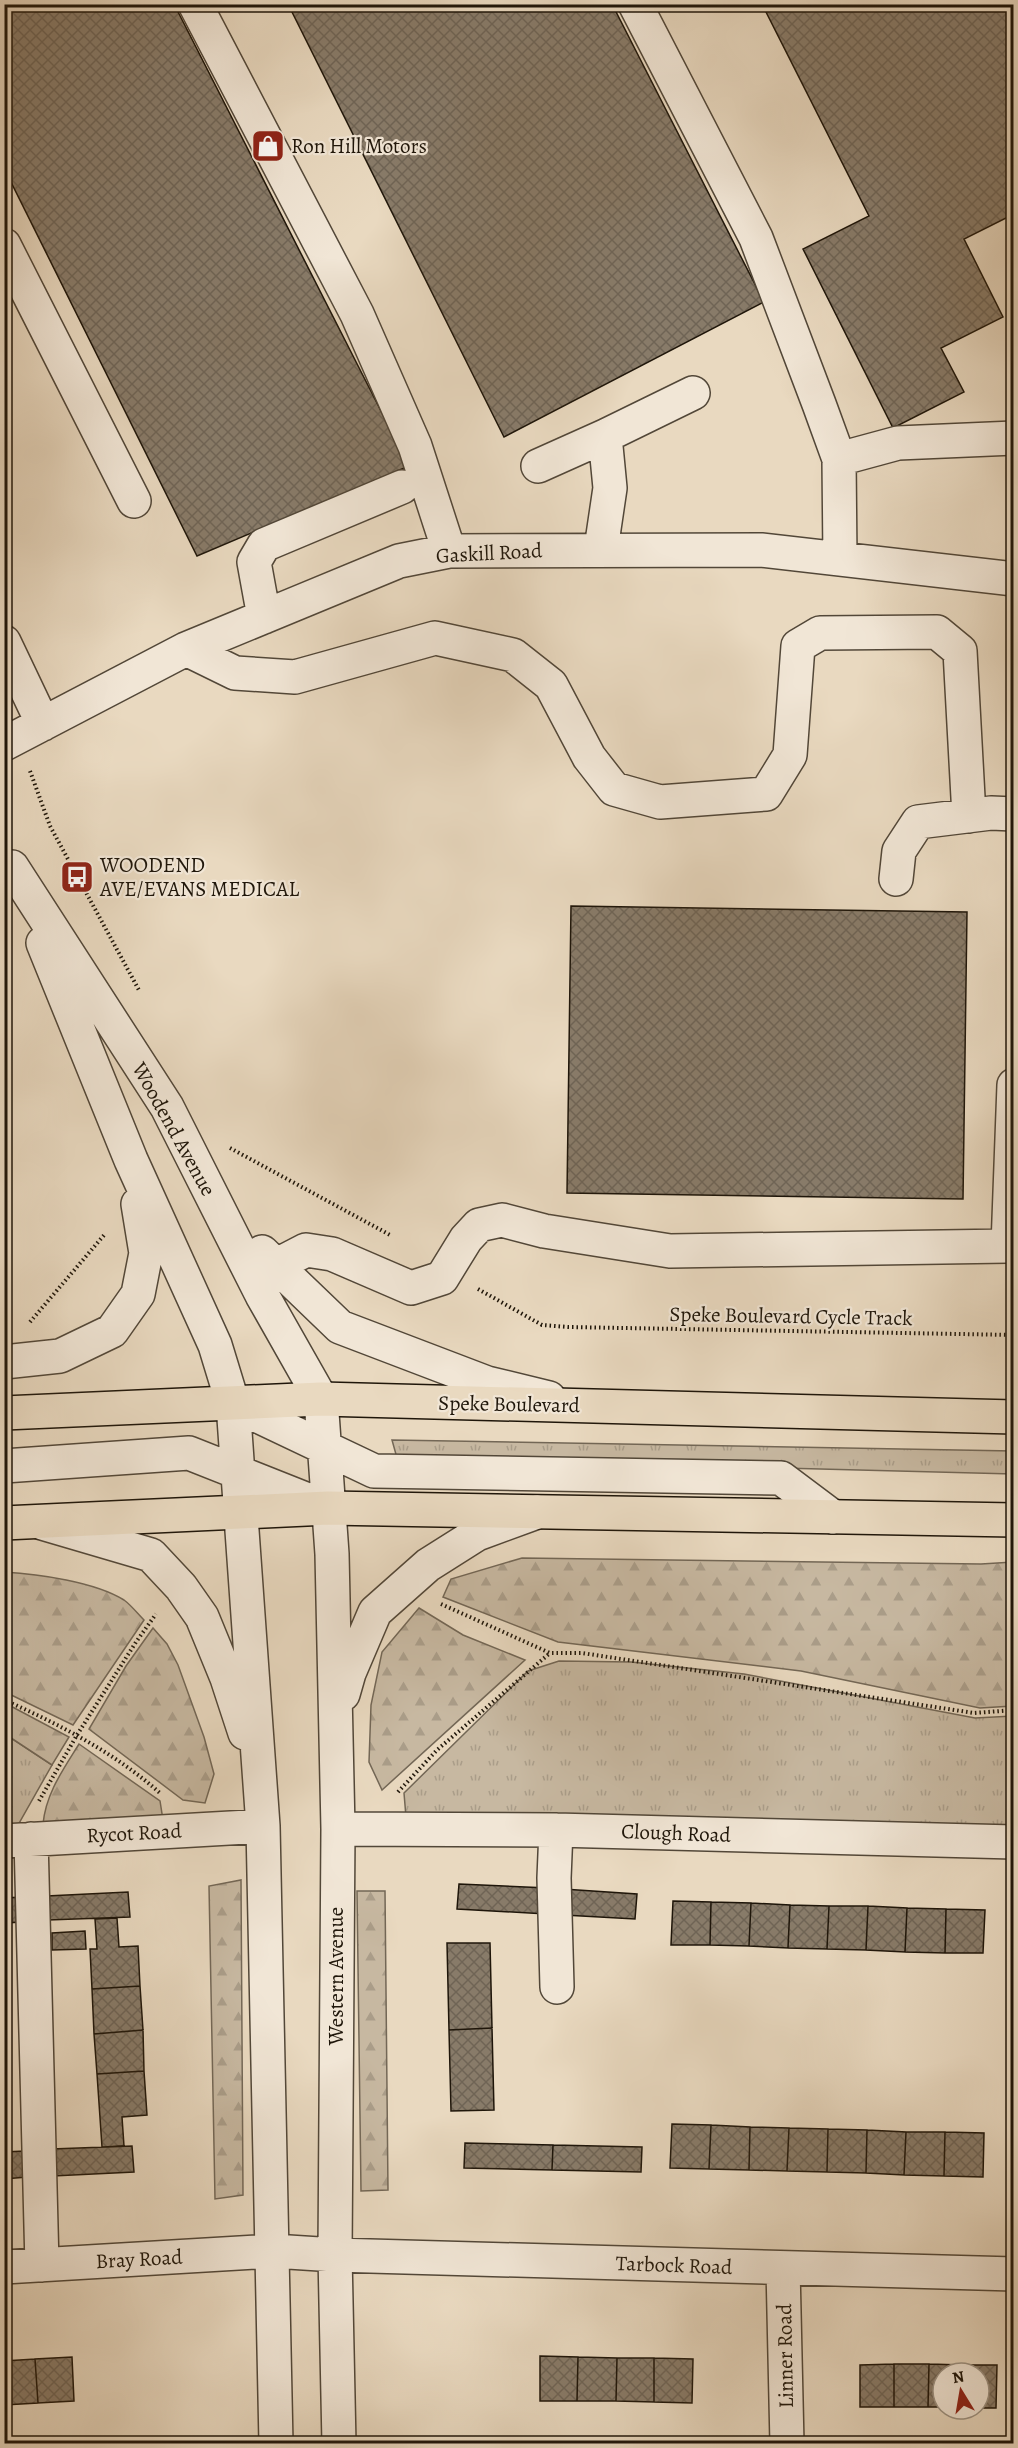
<svg xmlns="http://www.w3.org/2000/svg" width="1018" height="2448" viewBox="0 0 1018 2448" font-family="Alegreya,serif">
	<style>
		.grass { fill: url(#grass-tufts); stroke: #736756; stroke-width: 1.5 }
		.forest { fill: url(#forest-firs); stroke: #736756; stroke-width: 1.5 }
		.building { fill: url(#building-cross-hatch); stroke: #1f160a; stroke-width: 1.5 }
		.lines { fill: none; stroke-linecap: round; stroke-linejoin: round }
		.minor-casing { stroke: #524738; stroke-width: 36 }
		.highway-casing { stroke: #1f160a; stroke-width: 36 }
		.path { stroke: #1f160a; stroke-width: 4; stroke-dasharray: 1.5 3; stroke-linecap: butt }
		.minor { stroke: #f1e6d6; stroke-width: 33 }
		.highway { stroke: #e9d9c0; stroke-width: 33 }
		.labels { text-anchor: middle; dominant-baseline: central; stroke-width: 4.5; stroke-linejoin: round; paint-order: stroke }
		.poi-label { font-size: 21px; fill: #1f160a; stroke: #f1e6d6; text-anchor: start }
		.street-label { font-size: 21px; fill: #1f160a; stroke: #f1e6d6 }
	</style>
	<defs>
		<pattern id="grass-tufts" width="24" height="20" patternUnits="userSpaceOnUse" patternTransform="scale(1.5)"><rect width="24" height="20" fill="#c7b8a1"/><path d="M3 7l-1-3M5 7V3M7 7l1-3M15 17l-1-3M17 17v-4M19 17l1-3" fill="none" stroke="#aa9d89"/></pattern>
		<pattern id="forest-firs" width="22" height="20" patternUnits="userSpaceOnUse" patternTransform="scale(1.5)"><rect width="22" height="20" fill="#c7b8a1"/><path d="M5 1l3.5 6h-7zM16 11l3.5 6h-7z" fill="#aa9d89"/></pattern>
		<pattern id="building-cross-hatch" width="8" height="8" patternUnits="userSpaceOnUse" patternTransform="scale(1.5)"><rect width="8" height="8" fill="#887b69"/><path d="M0 0l8 8M0 8l8-8" fill="none" stroke="#6f6455"/></pattern>
	</defs>
	<rect width="100%" height="100%" fill="#e9d9c0"/>
	<filter id="stains"><feTurbulence type="fractalNoise" baseFrequency=".00333" numOctaves="4"/><feColorMatrix values="0 0 0 0 .2 0 0 0 0 .09 0 0 0 0 .02 0 0 0 .5 -.17"/></filter>
	<radialGradient id="worn" r=".72"><stop offset=".6" stop-color="#630" stop-opacity="0"/><stop offset="1" stop-color="#630" stop-opacity=".3"/></radialGradient>
	<path class="grass" d="M 392,1440 L 1013,1451 L 1013,1474 L 397,1458 Z
		M 559,1661 L 631,1662 L 744,1674 L 975,1718 L 1013,1716 L 1013,1831 L 406,1817 L 404,1793 L 528,1671 Z
		M 5,1734 L 52,1765 L 18,1825 L 5,1826 Z"/>
	<path class="forest" d="M 522,1558 L 981,1564 L 1013,1562 L 1013,1706 L 980,1708 L 801,1671 L 558,1642 L 443,1597 L 451,1579 Z
		M 4,1572 C 39,1574 95,1582 124,1600 C 131,1605 138,1614 144,1620 L 73,1725 L 5,1692 Z
		M 419,1608 L 463,1635 L 525,1660 L 382,1790 L 369,1762 L 371,1705 L 382,1652 Z
		M 153,1628 L 167,1644 L 178,1665 L 204,1737 L 214,1774 L 205,1803 L 183,1800 L 89,1729 L 126,1666 Z
		M 5,1703 L 69,1737 L 52,1765 L 5,1734 Z
		M 79,1744 L 160,1801 L 163,1820 L 43,1824 C 46,1793 63,1770 79,1744 Z
		M 241,1880 L 243,2195 L 215,2199 L 209,1886 Z
		M 357,1891 L 385,1891 L 388,2190 L 361,2191 Z"/>
	<path class="building" d="M 4,4 L 174,4 L 409,466 L 197,556 L 4,168 Z
		M 288,4 L 612,4 L 764,302 L 504,437 Z
		M 762,4 L 1014,4 L 1014,214 L 964,239 L 1003,317 L 941,348 L 964,392 L 893,428 L 803,249 L 869,216 Z
		M 571,906 L 967,912 L 963,1199 L 567,1193 Z
		M 459,1884 L 548,1888 L 546,1914 L 457,1909 Z
		M 548,1888 L 637,1894 L 635,1919 L 546,1914 Z
		M 128,1892 L 130,1917 L 48,1920 L 47,1896 Z
		M 22,1897 L 23,1922 L 4,1923 L 4,1898 Z
		M 673,1901 L 711,1902 L 710,1945 L 671,1945 Z
		M 711,1902 L 751,1903 L 749,1946 L 710,1945 Z
		M 751,1903 L 790,1905 L 788,1948 L 749,1946 Z
		M 790,1905 L 829,1906 L 827,1949 L 788,1948 Z
		M 829,1906 L 868,1906 L 866,1950 L 827,1949 Z
		M 868,1906 L 907,1908 L 905,1952 L 866,1950 Z
		M 907,1908 L 946,1909 L 945,1953 L 905,1952 Z
		M 946,1909 L 985,1910 L 983,1953 L 945,1953 Z
		M 117,1918 L 119,1947 L 138,1946 L 140,1986 L 92,1989 L 90,1949 L 97,1949 L 95,1919 Z
		M 85,1931 L 86,1949 L 52,1950 L 52,1933 Z
		M 447,1943 L 490,1943 L 492,2028 L 449,2030 Z
		M 140,1986 L 143,2030 L 94,2034 L 92,1989 Z
		M 492,2028 L 494,2110 L 451,2111 L 449,2030 Z
		M 143,2030 L 144,2071 L 97,2074 L 94,2034 Z
		M 144,2071 L 147,2115 L 122,2117 L 124,2146 L 102,2147 L 97,2074 Z
		M 672,2124 L 711,2125 L 709,2169 L 670,2168 Z
		M 711,2125 L 750,2127 L 749,2170 L 709,2169 Z
		M 750,2127 L 789,2128 L 787,2171 L 749,2170 Z
		M 789,2128 L 828,2129 L 827,2172 L 787,2171 Z
		M 828,2129 L 867,2130 L 866,2173 L 827,2172 Z
		M 867,2130 L 906,2132 L 904,2175 L 866,2173 Z
		M 906,2132 L 945,2132 L 944,2176 L 904,2175 Z
		M 945,2132 L 984,2133 L 983,2177 L 944,2176 Z
		M 465,2143 L 553,2145 L 552,2170 L 464,2168 Z
		M 553,2145 L 642,2147 L 641,2172 L 552,2170 Z
		M 132,2146 L 134,2172 L 53,2176 L 52,2149 Z
		M 25,2151 L 27,2177 L 4,2179 L 4,2152 Z
		M 540,2356 L 578,2357 L 577,2401 L 540,2401 Z
		M 72,2357 L 74,2401 L 38,2403 L 35,2359 Z
		M 578,2357 L 617,2358 L 616,2401 L 577,2401 Z
		M 617,2358 L 654,2358 L 654,2402 L 616,2401 Z
		M 654,2358 L 693,2359 L 692,2403 L 654,2402 Z
		M 35,2359 L 38,2403 L 4,2405 L 4,2361 Z
		M 894,2364 L 929,2364 L 928,2407 L 894,2407 Z
		M 894,2364 L 894,2407 L 860,2407 L 860,2365 Z
		M 929,2364 L 962,2365 L 962,2373 L 943,2373 L 943,2407 L 928,2407 Z
		M 962,2365 L 997,2365 L 996,2408 L 979,2408 L 979,2373 L 962,2373 Z"/>
	<g class="lines">
		<defs>
			<path id="minor" d="M 195,4 L 357,314 L 415,446 L 449,551
				M 635,4 L 756,238 L 819,404 L 839,459 L 840,559
				M 4,245 L 134,501
				M 839,459 L 898,443 L 1014,438
				M 538,466 L 605,436
				M 601,549 L 610,488 L 605,436 L 693,393
				M 264,617 L 254,562 L 264,545 L 402,487
				M 4,642 L 43,724
				M 186,649 L 235,673 L 295,677 L 435,638 L 513,655 L 551,685 L 589,757 L 614,789 L 660,802 L 766,794 L 790,755 L 798,646 L 820,633 L 937,632 L 960,651 L 969,816
				M 4,744 L 186,649 L 399,561 L 449,551 L 761,550 L 1014,579
				M 12,867 L 167,1107 L 262,1295 L 321,1399 L 332,1554 L 338,1829 L 335,2255 L 339,2444
				M 896,879 L 899,851 L 918,822 L 991,813 L 1014,814
				M 43,943 L 131,1160 L 215,1345 L 233,1404 L 263,1826 L 276,2444
				M 1014,1085 L 1008,1246 L 1014,1246
				M 262,1252 L 340,1327 L 487,1383 L 549,1398
				M 277,1265 L 306,1250 L 332,1254 L 411,1288 L 442,1278 L 466,1239 L 479,1225 L 502,1220 L 544,1231 L 670,1251 L 1008,1246
				M 4,1362 L 60,1356 L 112,1331 L 138,1294 L 146,1253 L 138,1204
				M 233,1404 L 374,1471 L 781,1478 L 833,1517
				M 4,1466 L 189,1453 L 328,1508
				M 42,1523 L 151,1555 L 181,1587 L 202,1617 L 227,1678 L 245,1733
				M 343,1694 L 349,1673 L 375,1612 L 428,1565 L 477,1534 L 537,1512
				M 338,1829 L 556,1830 L 1014,1842
				M 556,1830 L 554,1878 L 557,1987
				M 31,1839 L 42,2265
				M 4,1841 L 263,1826
				M 4,2267 L 273,2251 L 335,2255 L 1014,2274
				M 783,2268 L 787,2444"/>
			<path id="highway" d="M 4,1413 L 321,1399 L 1014,1417
				M 4,1523 L 328,1508 L 1014,1520"/>
		</defs>
		<use href="#minor" class="minor-casing"/>
		<use href="#highway" class="highway-casing"/>
		<path class="path" d="M 30,771 L 50,826 L 140,992
			M 230,1148 L 392,1236
			M 478,1289 L 542,1325 L 568,1327 L 1014,1335
			M 30,1322 L 105,1234
			M 441,1604 L 550,1653 L 582,1653 L 974,1713 L 1014,1710
			M 4,1700 C 59,1724 115,1753 160,1793
			M 398,1792 L 437,1750 L 550,1653
			M 39,1801 L 77,1735 L 136,1642 L 156,1614"/>
		<use href="#minor" class="minor"/>
		<use href="#highway" class="highway"/>
	</g>
	<defs>
		<symbol id="shop-square" viewBox="-11 -11 22 22"><rect x="-9" y="-9" width="18" height="18" rx="4" fill="#8f2418" stroke="#f1e6d6"/><path d="M-5-2.5h2.3a2.7 3.5 0 0 1 5.4 0H5L5.5 6h-11ZM-1.5-2.5h3a1.5 2.3 0 0 0-3 0Z" fill="#fff"/></symbol>
		<symbol id="bus-square" viewBox="-11 -11 22 22"><rect x="-9" y="-9" width="18" height="18" rx="4" fill="#8f2418" stroke="#f1e6d6"/><path d="M-5-6H5V4H4V6H2V4H-2V6H-4V4H-5ZM-3.5-4V0h7V-4ZM-3.5 1.2v1.5H-2V1.2ZM2 1.2v1.5H3.5V1.2Z" fill="#fff"/></symbol>
	</defs>
	<g fill-rule="evenodd">
		<use href="#shop-square" x="249" y="127" width="38" height="38"/>
		<use href="#bus-square" x="58" y="858" width="38" height="38"/>
	</g>
	<g class="labels">
		<g class="poi-label">
			<text x="291" y="146">Ron Hill Motors</text>
			<text x="100" y="865">WOODEND<tspan x="100" dy="24">AVE/EVANS MEDICAL</tspan></text>
		</g>
		<g class="street-label">
			<text transform="translate(489 553) rotate(-3)">Gaskill Road</text>
			<text transform="translate(174 1129) rotate(61)">Woodend Avenue</text>
			<text transform="translate(791 1316) rotate(1)">Speke Boulevard Cycle Track</text>
			<text transform="translate(509 1404) rotate(1)">Speke Boulevard</text>
			<text transform="translate(134 1833) rotate(-3)">Rycot Road</text>
			<text transform="translate(676 1833) rotate(2)">Clough Road</text>
			<text transform="translate(336 1976) rotate(-90)">Western Avenue</text>
			<text transform="translate(139 2259) rotate(-3)">Bray Road</text>
			<text transform="translate(674 2265) rotate(2)">Tarbock Road</text>
			<text transform="translate(785 2356) rotate(-91)">Linner Road</text>
		</g>
	</g>
	<rect width="1018" height="2448" fill="none" stroke="#e9d9c0" stroke-width="24"/>
	<rect x="6" y="6" width="1006" height="2436" fill="none" stroke="#1f160a" stroke-width="3"/>
	<rect x="12" y="12" width="994" height="2424" fill="none" stroke="#1f160a" stroke-width="1.5"/>
	<g transform="translate(961 2391) rotate(349)"><circle r="28" fill="#f1e6d6" stroke="#9d9384" stroke-width="1.5"/>
	<path d="M0-4.5L10 22L0 15L-10 22Z" fill="#8f2418"/>
	<text y="-9" font-size="16" font-weight="bold" text-anchor="middle" fill="#1f160a">N</text>
	</g>
	<rect width="100%" height="100%" filter="url(#stains)"/>
	<rect width="100%" height="100%" fill="url(#worn)"/>
</svg>
